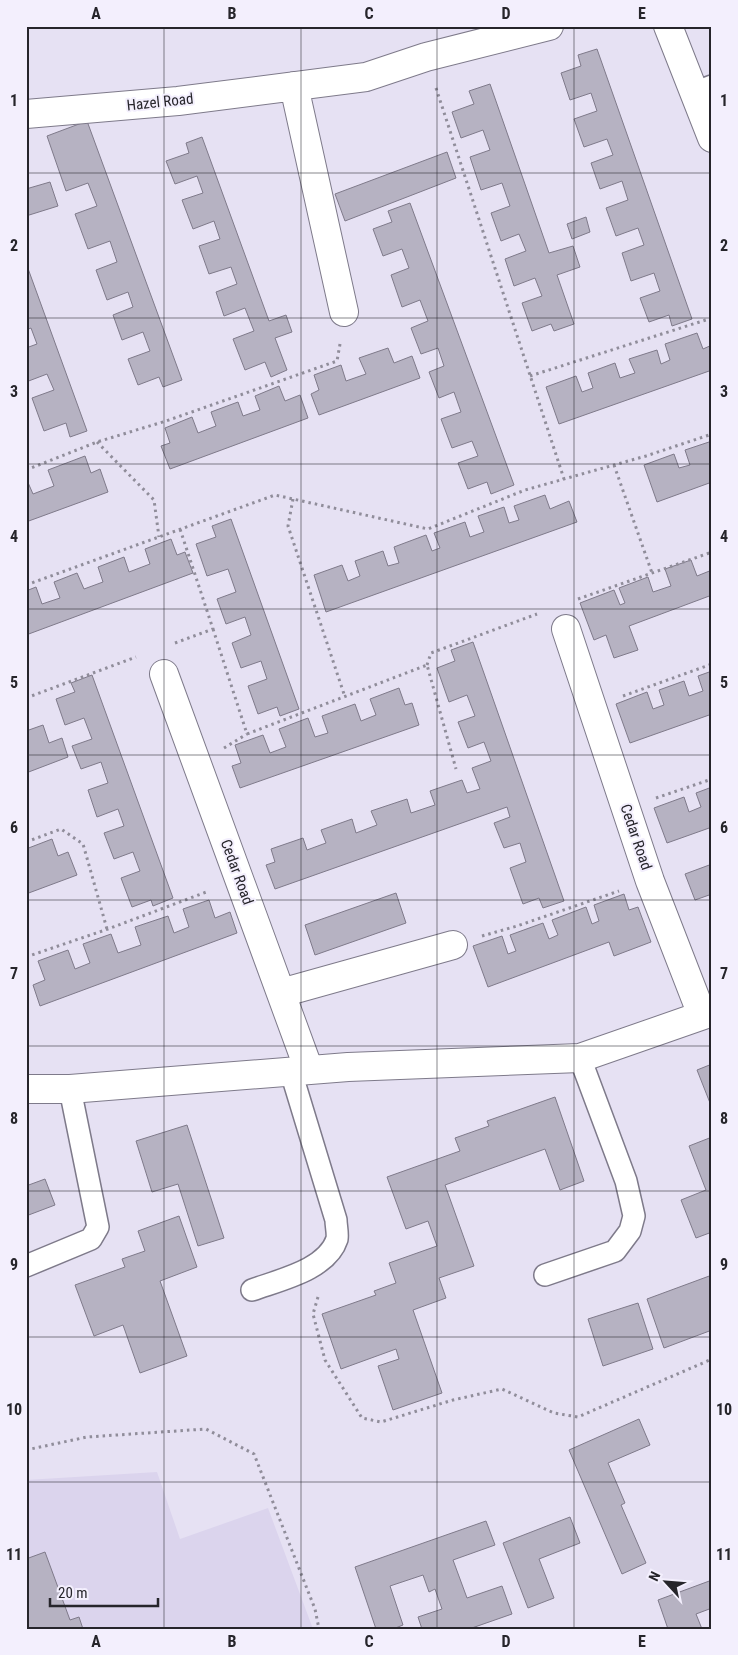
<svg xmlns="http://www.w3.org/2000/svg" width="738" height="1655" viewBox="0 0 738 1655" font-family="'Roboto Condensed',sans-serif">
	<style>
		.built { fill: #dbd4ed }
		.building { fill: #b6b2c2; stroke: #7f7a8a }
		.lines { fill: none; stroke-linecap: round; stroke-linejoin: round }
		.lane-casing { stroke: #7e7a8a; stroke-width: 24 }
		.street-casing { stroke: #7e7a8a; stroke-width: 30 }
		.path { stroke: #908d9a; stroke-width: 3; stroke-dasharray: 2.5 4; stroke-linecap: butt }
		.lane { stroke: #fff; stroke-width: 21 }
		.street { stroke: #fff; stroke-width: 28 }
		.grid { fill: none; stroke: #26252b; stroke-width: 1; stroke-opacity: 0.55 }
		.labels { text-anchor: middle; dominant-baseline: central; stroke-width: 4; stroke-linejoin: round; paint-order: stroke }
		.street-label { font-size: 15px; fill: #26252b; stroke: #f3effd }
		.neatline { fill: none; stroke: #26252b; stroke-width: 2 }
		.grid-label { font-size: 16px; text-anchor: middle; font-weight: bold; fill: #26252b }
	</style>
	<rect width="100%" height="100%" fill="#e6e1f3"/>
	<path class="built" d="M 157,1472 L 180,1539 L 268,1508 L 313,1629 L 26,1629 L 26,1480 Z"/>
	<path class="building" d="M 597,49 L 692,319 L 672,326 L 669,315 L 649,322 L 640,298 L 660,291 L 654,273 L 631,281 L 622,253 L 644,245 L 638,228 L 616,236 L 606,208 L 628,200 L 622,181 L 600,189 L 591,163 L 613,155 L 607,139 L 584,147 L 574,119 L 597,111 L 591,93 L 570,100 L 561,73 L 581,66 L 578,55 Z
		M 490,84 L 549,253 L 573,246 L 580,267 L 557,275 L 574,324 L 554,331 L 551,324 L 532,331 L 522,303 L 542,296 L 535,278 L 514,286 L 505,259 L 526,251 L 519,234 L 501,241 L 491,213 L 510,206 L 502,183 L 481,190 L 470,157 L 490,150 L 483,130 L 461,138 L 452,112 L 474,104 L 469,91 Z
		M 87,121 L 182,380 L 163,387 L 159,377 L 138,385 L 128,359 L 150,351 L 143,332 L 122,340 L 113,315 L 133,307 L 128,292 L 107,300 L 96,270 L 117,262 L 110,241 L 88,249 L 75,214 L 97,206 L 88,183 L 66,191 L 47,136 Z
		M 202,137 L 269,321 L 286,315 L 292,332 L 275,338 L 287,370 L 271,377 L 265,362 L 245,370 L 233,339 L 254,331 L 245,308 L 224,316 L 216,292 L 237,284 L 231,267 L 209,274 L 199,246 L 220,239 L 214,221 L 193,229 L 182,200 L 203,193 L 197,176 L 175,184 L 166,161 L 189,153 L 186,143 Z
		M 447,152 L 456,178 L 345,221 L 335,194 Z
		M 50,182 L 58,206 L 26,216 L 26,189 Z
		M 410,203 L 514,485 L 491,494 L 487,482 L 468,489 L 458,463 L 478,456 L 472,441 L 452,448 L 441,419 L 461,412 L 454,392 L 439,398 L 429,372 L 444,366 L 438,348 L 421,354 L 411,328 L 428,321 L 420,300 L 402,307 L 391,275 L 409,268 L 402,249 L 383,256 L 373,229 L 392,222 L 388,211 Z
		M 586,217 L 590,232 L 572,239 L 567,224 Z
		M 26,263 L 87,431 L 70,437 L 66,423 L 44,431 L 32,398 L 54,390 L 47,374 L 26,382 L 26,348 L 37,344 L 31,328 L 26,330 Z
		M 697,333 L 703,349 L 712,345 L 712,370 L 559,424 L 546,387 L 576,376 L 582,392 L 593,388 L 588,373 L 615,363 L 620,378 L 635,373 L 629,359 L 657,350 L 661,364 L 670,360 L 665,344 Z
		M 388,348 L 394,363 L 412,356 L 420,378 L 319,415 L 311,394 L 319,390 L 314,375 L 341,365 L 346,381 L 366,374 L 359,358 Z
		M 279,386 L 285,401 L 300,395 L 308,418 L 170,469 L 161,446 L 170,443 L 165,428 L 192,417 L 198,433 L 216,426 L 211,412 L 238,402 L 243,416 L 260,410 L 255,396 Z
		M 712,441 L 712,482 L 657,502 L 644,465 L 674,454 L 679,468 L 690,465 L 685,450 Z
		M 85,456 L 91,473 L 100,469 L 108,492 L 26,522 L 26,478 L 33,494 L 54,486 L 48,470 Z
		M 545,495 L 550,509 L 569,501 L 577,522 L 326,612 L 314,575 L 342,565 L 348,581 L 360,576 L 355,561 L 383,551 L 388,566 L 399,563 L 394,547 L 426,535 L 432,551 L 440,548 L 434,533 L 465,522 L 470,537 L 484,532 L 478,516 L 504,507 L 509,523 L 519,520 L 514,506 Z
		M 231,519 L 299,709 L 280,716 L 277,707 L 258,714 L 248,686 L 267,679 L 261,661 L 241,668 L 232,643 L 251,635 L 245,617 L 226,624 L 217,599 L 236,592 L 228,569 L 207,576 L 196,544 L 216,537 L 212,526 Z
		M 171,539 L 177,555 L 185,552 L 193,573 L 26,635 L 26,591 L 36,587 L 42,604 L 60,598 L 54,582 L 77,573 L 84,589 L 103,582 L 98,567 L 124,557 L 129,572 L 150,564 L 145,549 Z
		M 691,560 L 697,576 L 712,570 L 712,595 L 629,626 L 638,650 L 614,658 L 606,635 L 594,640 L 580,603 L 614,590 L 620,605 L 625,603 L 619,588 L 648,577 L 653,592 L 671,586 L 665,569 Z
		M 473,642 L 564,901 L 543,908 L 539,898 L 523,904 L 510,868 L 526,862 L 520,843 L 504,848 L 494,823 L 510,817 L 507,807 L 275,889 L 266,865 L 275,862 L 271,849 L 303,838 L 307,850 L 326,843 L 321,830 L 352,819 L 356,833 L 377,825 L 371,811 L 407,799 L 411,813 L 435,805 L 430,791 L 462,780 L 467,793 L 480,789 L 472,768 L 491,761 L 484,742 L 468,748 L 458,722 L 475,716 L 467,695 L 449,702 L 437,668 L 455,661 L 451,650 Z
		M 712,671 L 712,714 L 630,743 L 616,704 L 647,692 L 653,709 L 664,705 L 659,690 L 684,681 L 689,696 L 703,691 L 698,676 Z
		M 92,675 L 173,898 L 153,906 L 151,900 L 132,907 L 121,878 L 140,871 L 133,852 L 114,859 L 104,833 L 124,826 L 118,809 L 97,817 L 88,790 L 108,783 L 101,762 L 81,769 L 72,746 L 92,739 L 84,718 L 65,725 L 56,699 L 75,692 L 71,683 Z
		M 399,688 L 405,705 L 412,703 L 419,725 L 240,788 L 232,766 L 241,763 L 235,745 L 263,735 L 270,753 L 286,747 L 279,729 L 308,718 L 315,737 L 328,733 L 322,716 L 355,704 L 361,721 L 376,715 L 370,699 Z
		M 43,725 L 49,743 L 62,738 L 68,757 L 26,773 L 26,731 Z
		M 712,787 L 712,827 L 667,843 L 654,808 L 684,797 L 689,812 L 701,807 L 696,793 Z
		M 52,839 L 58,856 L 68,852 L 77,875 L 26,894 L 26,849 Z
		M 712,864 L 712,894 L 695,900 L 685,874 Z
		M 396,893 L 406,923 L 315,955 L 305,925 Z
		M 624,894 L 629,910 L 638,907 L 651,942 L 614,956 L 609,942 L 488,987 L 473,946 L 502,936 L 508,954 L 516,951 L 510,935 L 543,923 L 549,939 L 558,935 L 552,920 L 586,907 L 592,924 L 599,921 L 594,905 Z
		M 209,900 L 215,918 L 230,912 L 237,933 L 40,1006 L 33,985 L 45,980 L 38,961 L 68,950 L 75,969 L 90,963 L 83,944 L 111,934 L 118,953 L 141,945 L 135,927 L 168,916 L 174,933 L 189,927 L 183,909 Z
		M 712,1064 L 712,1108 L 697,1070 Z
		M 555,1097 L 584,1181 L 560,1190 L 545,1149 L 445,1185 L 474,1266 L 439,1278 L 446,1298 L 413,1310 L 442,1393 L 393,1410 L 378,1366 L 399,1359 L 396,1349 L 341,1369 L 322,1314 L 376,1295 L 374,1291 L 396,1283 L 389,1263 L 437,1246 L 428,1221 L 406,1229 L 387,1177 L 460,1151 L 455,1138 L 489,1126 L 487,1121 Z
		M 187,1125 L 224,1238 L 198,1246 L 178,1184 L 152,1192 L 136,1141 Z
		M 712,1137 L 712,1232 L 696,1238 L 681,1200 L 706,1190 L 689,1146 Z
		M 45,1179 L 55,1205 L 26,1216 L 26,1186 Z
		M 179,1216 L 197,1267 L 160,1281 L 187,1356 L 140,1373 L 123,1325 L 94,1336 L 75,1285 L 125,1267 L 122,1259 L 145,1251 L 138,1231 Z
		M 712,1275 L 712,1330 L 664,1348 L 647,1299 Z
		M 638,1303 L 653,1349 L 603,1366 L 588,1319 Z
		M 639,1419 L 650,1445 L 608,1463 L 625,1503 L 621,1505 L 646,1563 L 622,1574 L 569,1450 Z
		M 570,1517 L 580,1543 L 539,1559 L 554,1598 L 528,1608 L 503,1543 Z
		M 486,1521 L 495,1545 L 453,1560 L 467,1598 L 502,1586 L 512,1614 L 469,1629 L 422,1629 L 418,1617 L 442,1609 L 435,1589 L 429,1592 L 423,1575 L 390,1586 L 403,1625 L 393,1629 L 376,1629 L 355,1567 Z
		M 45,1552 L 70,1620 L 79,1617 L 83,1629 L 26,1629 L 26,1559 Z
		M 712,1580 L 712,1608 L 696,1614 L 702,1629 L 668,1629 L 658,1600 Z"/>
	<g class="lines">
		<defs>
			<path id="lane" d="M 694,93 L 712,86
				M 26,1266 L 91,1239 L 98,1227 L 70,1089
				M 545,1275 L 615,1251 L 630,1231 L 634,1216 L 626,1181 L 580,1058
				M 252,1290 C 279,1280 327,1270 337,1239 C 338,1233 336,1226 336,1220 L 291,1072"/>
			<path id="street" d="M 668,26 L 712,138
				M 294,86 L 344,312
				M 26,114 L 178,101 L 366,77 L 426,57 L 549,26
				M 566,629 L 650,881 L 702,1015
				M 164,674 L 309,1070
				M 281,993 L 453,945
				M 26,1089 L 70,1089 L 348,1067 L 580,1058 L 712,1012"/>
		</defs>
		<use href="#lane" class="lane-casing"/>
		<use href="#street" class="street-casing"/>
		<path class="path" d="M 436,88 L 564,479
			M 530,376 L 712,318
			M 97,442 L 154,500 L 159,537
			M 614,465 L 652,573
			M 26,470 L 97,442 L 166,421 L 337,361 L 340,344
			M 293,499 L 288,526 L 345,697
			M 26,585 L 275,495 L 428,529 L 525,490 L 646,456 L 712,434
			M 578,599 L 712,552
			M 213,629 L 247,734 L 427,665 L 456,769
			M 175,643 L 213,629 L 180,529
			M 427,665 L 431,653 L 537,614
			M 623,696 L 712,664
			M 26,698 L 136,657
			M 224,748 L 247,734
			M 656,798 L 712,779
			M 26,842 L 61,829 L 83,844 L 107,929
			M 482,936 L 517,926 L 619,891
			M 26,957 L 108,929 L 209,891
			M 318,1297 L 313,1314 L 325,1360 L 362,1418 L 381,1422 L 453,1400 L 502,1389 L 554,1413 L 578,1417 L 712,1359
			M 26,1450 L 87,1437 L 206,1429 L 254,1454 L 315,1609 L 319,1629"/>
		<use href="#lane" class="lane"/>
		<use href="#street" class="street"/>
	</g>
	<path class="grid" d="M 164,26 L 164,1629M 301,26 L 301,1629M 437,26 L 437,1629M 574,26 L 574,1629M 26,173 L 712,173M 26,318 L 712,318M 26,464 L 712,464M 26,609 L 712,609M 26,755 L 712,755M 26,900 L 712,900M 26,1046 L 712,1046M 26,1191 L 712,1191M 26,1337 L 712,1337M 26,1482 L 712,1482"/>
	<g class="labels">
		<g class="street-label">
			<text transform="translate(160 102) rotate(-6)">Hazel Road</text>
			<text transform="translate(636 837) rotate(71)">Cedar Road</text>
			<text transform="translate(237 872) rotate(70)">Cedar Road</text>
		</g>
	</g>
	<rect width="738" height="1655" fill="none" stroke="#f3effd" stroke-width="55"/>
	<g transform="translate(666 1582) rotate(296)" stroke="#f3effd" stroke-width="4" paint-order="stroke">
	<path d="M0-4L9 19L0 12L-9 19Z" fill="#26252b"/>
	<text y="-8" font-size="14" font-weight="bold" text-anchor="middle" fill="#26252b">N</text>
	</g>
	<path d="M50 1598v8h108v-8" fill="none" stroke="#26252b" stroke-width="2.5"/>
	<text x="58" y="1598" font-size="15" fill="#26252b" stroke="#f3effd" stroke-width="4" paint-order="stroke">20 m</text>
	<rect x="28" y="28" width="682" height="1600" class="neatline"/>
	<g class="grid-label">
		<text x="96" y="19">A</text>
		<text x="232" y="19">B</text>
		<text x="369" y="19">C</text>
		<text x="506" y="19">D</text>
		<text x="642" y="19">E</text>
		<text x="14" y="106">1</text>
		<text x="724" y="106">1</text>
		<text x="14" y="251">2</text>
		<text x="724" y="251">2</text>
		<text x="14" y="397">3</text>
		<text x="724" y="397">3</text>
		<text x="14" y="542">4</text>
		<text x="724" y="542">4</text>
		<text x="14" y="688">5</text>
		<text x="724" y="688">5</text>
		<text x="14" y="833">6</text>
		<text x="724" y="833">6</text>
		<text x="14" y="979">7</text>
		<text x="724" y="979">7</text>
		<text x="14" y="1124">8</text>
		<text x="724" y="1124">8</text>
		<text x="14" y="1270">9</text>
		<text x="724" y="1270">9</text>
		<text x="14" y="1415">10</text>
		<text x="724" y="1415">10</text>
		<text x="14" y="1560">11</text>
		<text x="724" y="1560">11</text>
		<text x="96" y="1647">A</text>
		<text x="232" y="1647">B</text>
		<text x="369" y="1647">C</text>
		<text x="506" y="1647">D</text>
		<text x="642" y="1647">E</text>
	</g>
</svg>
